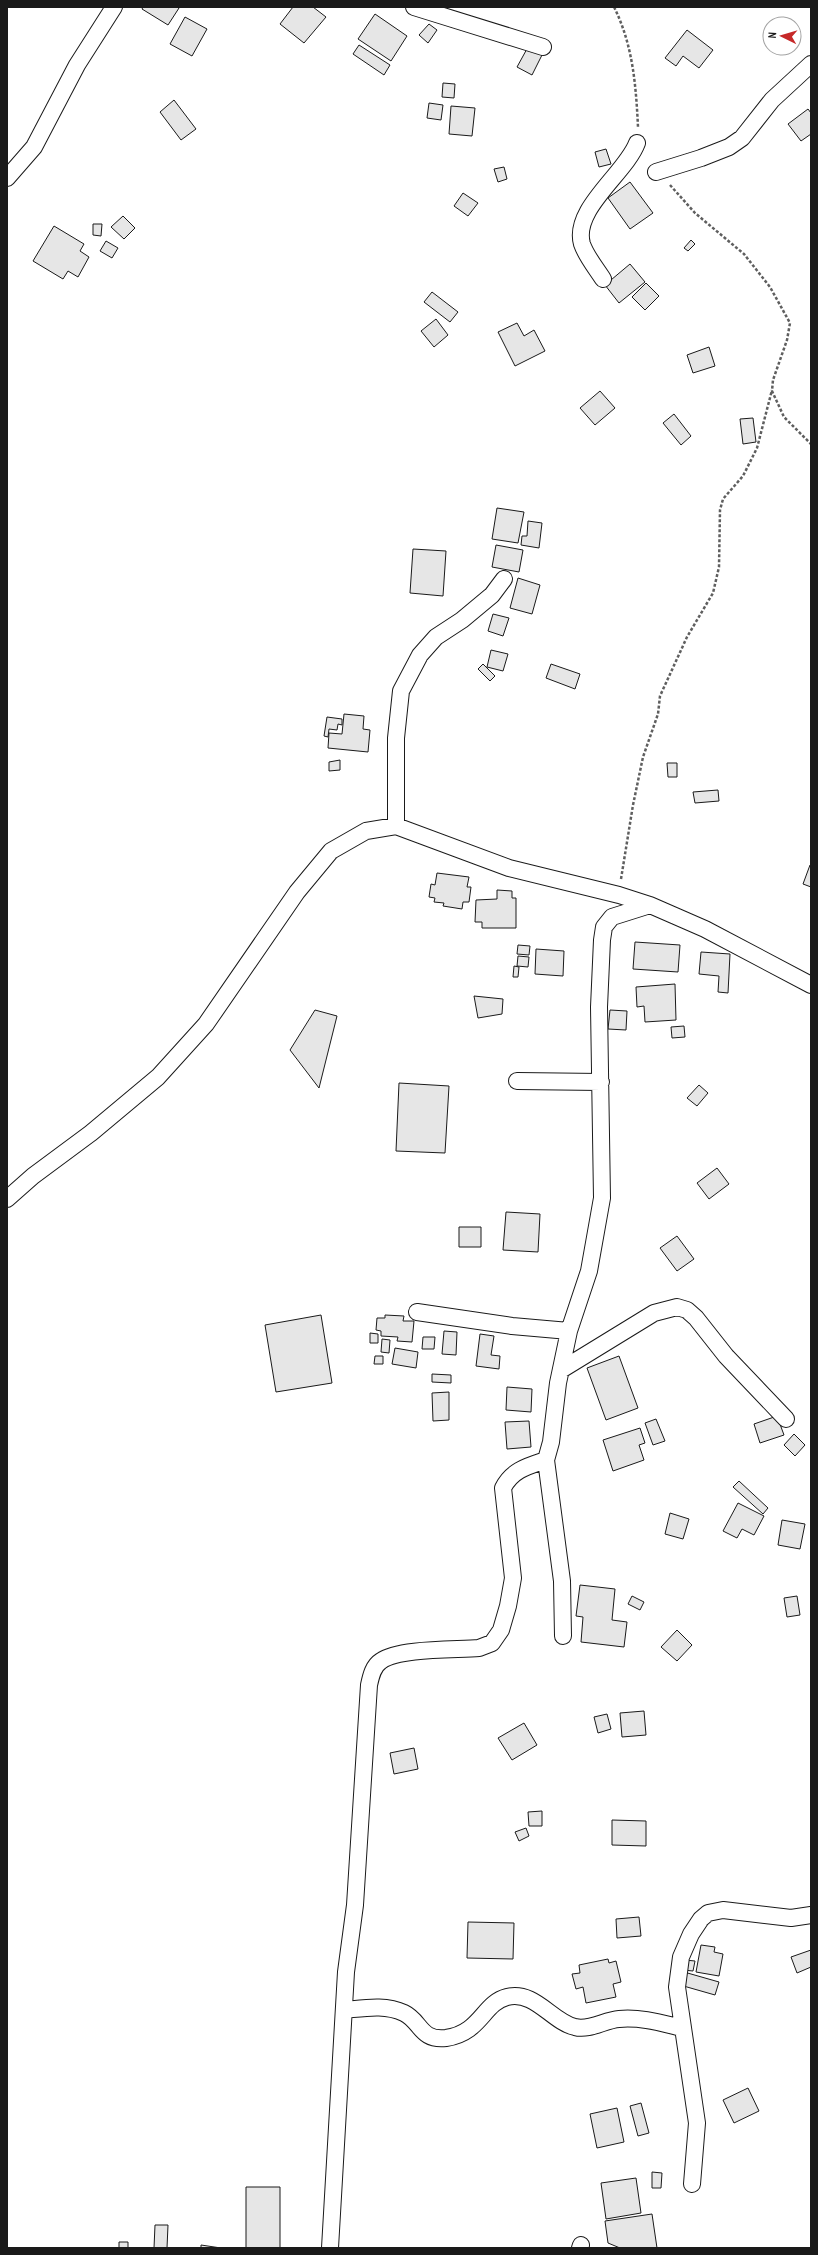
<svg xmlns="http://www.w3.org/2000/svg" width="818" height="2255" viewBox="0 0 818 2255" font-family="'PT Sans Narrow',sans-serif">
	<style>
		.building { fill: #e6e6e6; stroke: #1a1a1a }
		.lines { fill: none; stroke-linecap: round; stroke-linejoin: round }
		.minor-casing { stroke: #1a1a1a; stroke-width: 18 }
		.path { stroke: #5f5f5f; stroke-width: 2.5; stroke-dasharray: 3 2; stroke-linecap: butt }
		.minor { stroke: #fff; stroke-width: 16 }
	</style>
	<rect width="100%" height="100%" fill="#fff"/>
	<path class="building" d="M 143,7 L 177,7 L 179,8 L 168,25 L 142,9 Z
		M 293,7 L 313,7 L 326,17 L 304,43 L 280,24 Z
		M 375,14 L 407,36 L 391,61 L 358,39 Z
		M 185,17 L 207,29 L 192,56 L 170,44 Z
		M 429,24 L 437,30 L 428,43 L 419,35 Z
		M 687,30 L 713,50 L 699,68 L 683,56 L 676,66 L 665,58 Z
		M 359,45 L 390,65 L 384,75 L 353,54 Z
		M 528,47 L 542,55 L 532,75 L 517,67 Z
		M 443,83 L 455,84 L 454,98 L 442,97 Z
		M 174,100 L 196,129 L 181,140 L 160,112 Z
		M 429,103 L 443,105 L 441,120 L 427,118 Z
		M 451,106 L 475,108 L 472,136 L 449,134 Z
		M 808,109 L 811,113 L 811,134 L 801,141 L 788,124 Z
		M 606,149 L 611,164 L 599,167 L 595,152 Z
		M 504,167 L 507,179 L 498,182 L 494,169 Z
		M 630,182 L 653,213 L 630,229 L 608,198 Z
		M 463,193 L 478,203 L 468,216 L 454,206 Z
		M 123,216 L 135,228 L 124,239 L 111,227 Z
		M 93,224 L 102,224 L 101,236 L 93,235 Z
		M 54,226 L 84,244 L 80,251 L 89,257 L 78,277 L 68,271 L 63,279 L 33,261 Z
		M 691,240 L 695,244 L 688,251 L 684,248 Z
		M 106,241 L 118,248 L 112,258 L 100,251 Z
		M 630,264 L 645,282 L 619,303 L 605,285 Z
		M 646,283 L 659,296 L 645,310 L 632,297 Z
		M 432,292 L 458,312 L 450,322 L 424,302 Z
		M 436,319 L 448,335 L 434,347 L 421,331 Z
		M 517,323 L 524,336 L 534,330 L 545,351 L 515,366 L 498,332 Z
		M 709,347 L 715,366 L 693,373 L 687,355 Z
		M 600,391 L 615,408 L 595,425 L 580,408 Z
		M 674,414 L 691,436 L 681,445 L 663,423 Z
		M 753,418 L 756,442 L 743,444 L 740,419 Z
		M 497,508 L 524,512 L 518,543 L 492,539 Z
		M 528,521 L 542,523 L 539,548 L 521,545 L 522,536 L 527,536 Z
		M 496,545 L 523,550 L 519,572 L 492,567 Z
		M 413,549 L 446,551 L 443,596 L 410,593 Z
		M 518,578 L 540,585 L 532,614 L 510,608 Z
		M 493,614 L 509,618 L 503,636 L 488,631 Z
		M 491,650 L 508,654 L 503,671 L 487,667 Z
		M 483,664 L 495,676 L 490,681 L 478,669 Z
		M 551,664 L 580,674 L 575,689 L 546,678 Z
		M 344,714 L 364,716 L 363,729 L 370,730 L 368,752 L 328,748 L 329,733 L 342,734 Z
		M 327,717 L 342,719 L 342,725 L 338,724 L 337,730 L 329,729 L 328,737 L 324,736 Z
		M 340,760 L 340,770 L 329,771 L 329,762 Z
		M 667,763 L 677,763 L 677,777 L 668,777 Z
		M 718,790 L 719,801 L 695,803 L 693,792 Z
		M 810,865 L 811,865 L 811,887 L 803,884 Z
		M 437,873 L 469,877 L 467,887 L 471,887 L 469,902 L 463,902 L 462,909 L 443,906 L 444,903 L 434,902 L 435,898 L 429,897 L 431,884 L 435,885 Z
		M 497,890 L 512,891 L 512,898 L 516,898 L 516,928 L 482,928 L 482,922 L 475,922 L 476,900 L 497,899 Z
		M 635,942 L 680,945 L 678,972 L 633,969 Z
		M 518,945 L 530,946 L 529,955 L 517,954 Z
		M 536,949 L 564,951 L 563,976 L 535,974 Z
		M 701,952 L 730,954 L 728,993 L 718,992 L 719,976 L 699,974 Z
		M 518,956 L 529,957 L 528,967 L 517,966 Z
		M 514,966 L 519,967 L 518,977 L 513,977 Z
		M 675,984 L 676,1020 L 645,1022 L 644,1006 L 637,1007 L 636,987 Z
		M 474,996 L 503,999 L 502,1014 L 478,1018 Z
		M 315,1010 L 337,1016 L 319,1088 L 290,1050 Z
		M 610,1010 L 627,1011 L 626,1030 L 608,1029 Z
		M 684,1026 L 685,1037 L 672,1038 L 671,1027 Z
		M 399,1083 L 449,1086 L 445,1153 L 396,1151 Z
		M 699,1085 L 708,1093 L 697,1106 L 687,1098 Z
		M 717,1168 L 729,1184 L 709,1199 L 697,1183 Z
		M 506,1212 L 540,1214 L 538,1252 L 503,1250 Z
		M 459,1227 L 481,1227 L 481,1247 L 459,1247 Z
		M 677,1236 L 694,1259 L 677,1271 L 660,1248 Z
		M 321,1315 L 332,1383 L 276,1392 L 265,1325 Z
		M 385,1315 L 404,1316 L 403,1321 L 414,1321 L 412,1342 L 397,1341 L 398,1337 L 381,1336 L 381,1331 L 376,1330 L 377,1318 L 385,1318 Z
		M 444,1331 L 457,1332 L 456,1355 L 442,1354 Z
		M 370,1333 L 378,1334 L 378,1343 L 370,1343 Z
		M 480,1334 L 494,1336 L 491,1355 L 500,1356 L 499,1369 L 476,1366 Z
		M 423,1337 L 435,1337 L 434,1349 L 422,1349 Z
		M 382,1339 L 390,1340 L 389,1353 L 381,1352 Z
		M 395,1348 L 418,1352 L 416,1368 L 392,1364 Z
		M 375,1356 L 383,1356 L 383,1364 L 374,1364 Z
		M 619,1356 L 638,1408 L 606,1420 L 587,1368 Z
		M 432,1374 L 451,1375 L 451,1383 L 432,1382 Z
		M 507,1387 L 532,1389 L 531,1412 L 506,1410 Z
		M 449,1392 L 449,1420 L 433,1421 L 432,1393 Z
		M 777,1416 L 784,1435 L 760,1443 L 754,1424 Z
		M 656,1419 L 665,1441 L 653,1445 L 645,1423 Z
		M 529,1421 L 531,1447 L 507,1449 L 505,1422 Z
		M 640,1428 L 645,1443 L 639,1445 L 644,1460 L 613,1471 L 603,1440 Z
		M 794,1434 L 805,1445 L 795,1456 L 784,1445 Z
		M 739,1481 L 768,1508 L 763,1514 L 733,1487 Z
		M 738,1503 L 764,1516 L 754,1535 L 742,1529 L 737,1538 L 723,1531 Z
		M 670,1513 L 689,1519 L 683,1539 L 665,1534 Z
		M 782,1520 L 805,1524 L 800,1549 L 778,1545 Z
		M 580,1585 L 615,1589 L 612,1620 L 627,1622 L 624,1647 L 581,1642 L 583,1617 L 576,1616 Z
		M 632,1596 L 644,1602 L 640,1610 L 628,1604 Z
		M 797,1596 L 800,1615 L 787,1617 L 784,1598 Z
		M 677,1630 L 692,1645 L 677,1661 L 661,1647 Z
		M 644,1711 L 646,1735 L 622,1737 L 620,1713 Z
		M 607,1714 L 611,1729 L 598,1733 L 594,1717 Z
		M 524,1723 L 537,1745 L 512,1760 L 498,1738 Z
		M 414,1748 L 418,1769 L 394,1774 L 390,1753 Z
		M 542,1811 L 542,1826 L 529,1826 L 528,1812 Z
		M 612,1820 L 646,1821 L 646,1846 L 612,1845 Z
		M 526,1828 L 529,1836 L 519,1841 L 515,1832 Z
		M 639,1917 L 641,1936 L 617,1938 L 616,1919 Z
		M 468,1922 L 514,1923 L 513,1959 L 467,1958 Z
		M 701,1945 L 715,1947 L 714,1952 L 723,1954 L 719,1976 L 696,1972 Z
		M 811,1950 L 811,1967 L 797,1973 L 791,1957 Z
		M 608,1959 L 609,1963 L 616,1961 L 621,1982 L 613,1984 L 616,1997 L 586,2003 L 583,1987 L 576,1989 L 572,1974 L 580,1973 L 579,1965 Z
		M 685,1960 L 695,1961 L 693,1971 L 683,1970 Z
		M 684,1972 L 719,1982 L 715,1995 L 680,1985 Z
		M 748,2088 L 759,2111 L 734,2123 L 723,2100 Z
		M 641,2103 L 649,2133 L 638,2136 L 630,2106 Z
		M 617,2108 L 624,2142 L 597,2148 L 590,2114 Z
		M 652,2172 L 662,2173 L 661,2188 L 652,2188 Z
		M 636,2178 L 641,2213 L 606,2219 L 601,2183 Z
		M 246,2187 L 280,2187 L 280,2248 L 246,2248 Z
		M 652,2214 L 657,2248 L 620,2248 L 608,2243 L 605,2221 Z
		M 155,2225 L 168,2225 L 167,2248 L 154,2248 Z
		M 119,2242 L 128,2242 L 128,2248 L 119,2248 Z
		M 201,2245 L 221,2248 L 201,2248 Z"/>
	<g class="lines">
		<defs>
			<path id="minor" d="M 414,7 L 543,47
				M 656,172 L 701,158 L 729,147 L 742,138 L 772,100 L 811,64
				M 7,178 L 34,147 L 77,65 L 114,7
				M 603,279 C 596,268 586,256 582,244 C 572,209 626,173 637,143
				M 396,826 L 396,738 L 401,691 L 420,655 L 436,637 L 462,620 L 492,595 L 504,579
				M 517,1081 L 601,1082
				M 7,1199 L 33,1176 L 91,1133 L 158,1077 L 206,1024 L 297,892 L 331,851 L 366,831 L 396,826 L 509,868 L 619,895 L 650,905 L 705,929 L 811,985
				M 417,1312 L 512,1326 L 569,1331
				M 561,1370 L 654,1313 L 677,1307 L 687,1310 L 696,1318 L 726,1356 L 786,1419
				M 546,1460 L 562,1581 L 563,1636
				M 344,2010 C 365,2008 385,2004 404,2013 C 421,2021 420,2041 446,2038 C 481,2033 483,2003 507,1997 C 535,1990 552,2022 575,2027 C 589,2031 605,2020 619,2019 C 641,2017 661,2023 682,2028
				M 692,2184 L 697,2123 L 677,1987 L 681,1957 L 691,1934 L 701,1919 L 708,1913 L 723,1910 L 791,1918 L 811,1915
				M 330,2248 L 346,1972 L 355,1905 L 369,1685 C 371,1676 373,1666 381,1661 C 399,1648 456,1650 479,1648 L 492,1643 L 501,1630 L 508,1606 L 513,1578 L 503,1488 C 512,1470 528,1466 546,1460 L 551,1442 L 558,1383 L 569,1331 L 589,1271 L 602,1198 L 599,1007 L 602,940 L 604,927 L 612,917 L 650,905
				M 580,2248 L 581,2245"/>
		</defs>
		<use href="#minor" class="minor-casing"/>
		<path class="path" d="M 614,7 C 633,45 636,86 638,127
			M 670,185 L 695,213 L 744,254 L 770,287 L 790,323 L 787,340 L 773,380 L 772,391 L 784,417 L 811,444
			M 621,879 L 633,805 L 643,757 L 658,714 L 660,696 L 687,637 L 713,593 L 719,567 L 720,510 L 723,499 L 743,476 L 757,448 L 772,390"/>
		<use href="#minor" class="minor"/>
	</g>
	<rect width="818" height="2255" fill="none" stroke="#1a1a1a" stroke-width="16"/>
	<g transform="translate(782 36) rotate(275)"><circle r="19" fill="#ffffff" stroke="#a3a3a3"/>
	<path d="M0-3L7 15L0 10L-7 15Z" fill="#c62828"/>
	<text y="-6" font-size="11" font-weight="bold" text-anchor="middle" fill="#1a1a1a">N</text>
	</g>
</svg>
